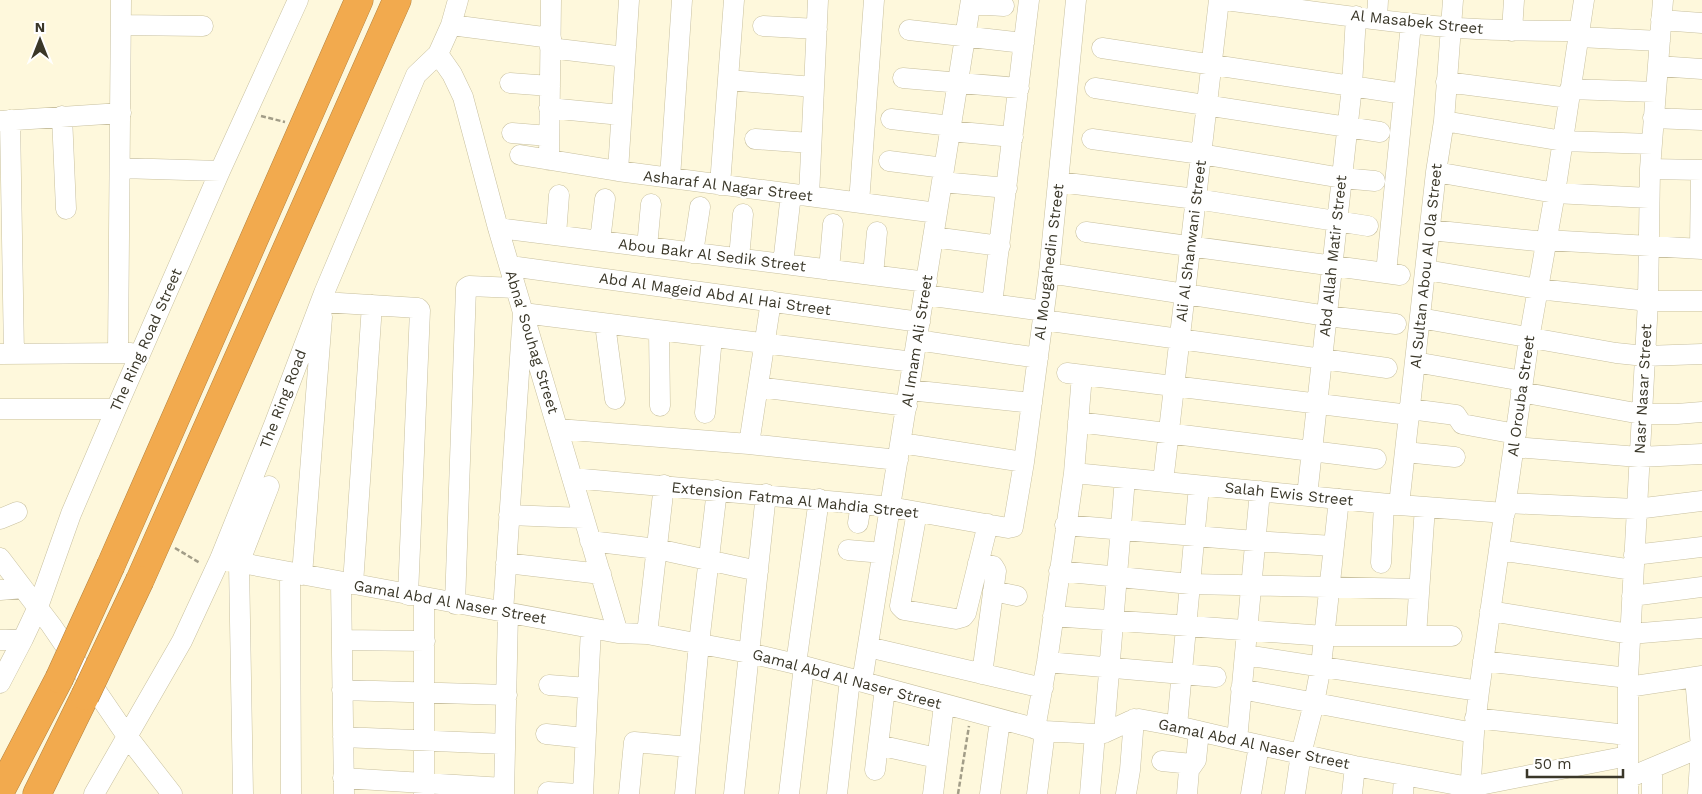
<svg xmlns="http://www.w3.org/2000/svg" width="1702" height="794" viewBox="0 0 1702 794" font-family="'Work Sans',sans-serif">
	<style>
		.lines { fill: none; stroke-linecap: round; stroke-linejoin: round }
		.minor-casing { stroke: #c8c09f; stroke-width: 21 }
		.highway-casing { stroke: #b28241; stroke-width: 29 }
		.path { stroke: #a29d88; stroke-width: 2.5; stroke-dasharray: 5 2.5; stroke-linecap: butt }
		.minor { stroke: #fff; stroke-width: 20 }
		.highway { stroke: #f2aa4e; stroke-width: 28 }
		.highway-bridge-casing { stroke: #b28241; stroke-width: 29; stroke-linecap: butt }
		.highway-bridge { stroke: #f2aa4e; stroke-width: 28 }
		.labels { text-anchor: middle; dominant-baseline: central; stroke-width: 5; stroke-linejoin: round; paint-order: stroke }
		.street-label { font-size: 15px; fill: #3a3729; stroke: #fff }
	</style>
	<rect width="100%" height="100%" fill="#fef8dc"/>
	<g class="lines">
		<defs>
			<path id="minor" d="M 1225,0 C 1299,9 1373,21 1447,27 C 1491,31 1536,31 1580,31
				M 971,4 L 1004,6
				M 1377,19 L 1378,0
				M 1661,20 L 1702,23
				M 121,25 L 203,26
				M 451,25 L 551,38
				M 763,26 L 817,29
				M 909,30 L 1024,43
				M 1512,31 L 1514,0
				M 1579,37 L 1660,41
				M 550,48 L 625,57
				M 1102,48 L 1404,94
				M 438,54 L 452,74 L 463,97 L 498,228 L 618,633
				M 1658,66 L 1702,69
				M 903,78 L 1019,88
				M 728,80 L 814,87
				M 1446,82 L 1569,98
				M 510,83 L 550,86
				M 1095,88 L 1380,132
				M 1570,89 L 1655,92
				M 549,108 L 621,115
				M 62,116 L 66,209
				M 1653,118 L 1702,120
				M 891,119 L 951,126
				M 10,120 L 14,354
				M 0,121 L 121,113
				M 1444,121 L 1563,141 L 1652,144
				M 950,131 L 1013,137
				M 512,133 L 549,136
				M 755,139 L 811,143
				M 1092,139 L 1201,154 L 1342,178 L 1375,181
				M 520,155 L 618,171 L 937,213
				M 549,160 L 551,0
				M 889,161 L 944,168
				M 120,168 L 220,171
				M 1650,169 L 1702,170
				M 618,171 L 629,0
				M 1436,172 L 1555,193 L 1649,198
				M 670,178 L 682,0
				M 942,182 L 1007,188
				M 1059,182 L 1196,199 L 1368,226
				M 720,185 L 734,0
				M 809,196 L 818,0
				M 859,203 L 874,0
				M 498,228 L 927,282
				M 1430,230 L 1546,242
				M 1086,232 L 1400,275
				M 556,235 L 559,195
				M 933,237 L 1000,246
				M 1546,240 L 1702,249
				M 600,241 L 605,199
				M 647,247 L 651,204
				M 1700,249 L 1701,170
				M 693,253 L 700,207
				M 739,258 L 743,214
				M 783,264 L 791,194
				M 510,266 L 920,322
				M 829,270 L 833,224
				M 1426,270 L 1538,289 L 1648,301 L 1702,301
				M 1049,273 L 1327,316 L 1396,324
				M 1386,273 L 1411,24
				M 873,275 L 877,232
				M 925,295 L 1044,311
				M 323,302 L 418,308 L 420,310 L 408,595
				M 992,304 L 1029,0
				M 1420,318 L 1616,353 L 1645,356 L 1702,354
				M 1043,320 L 1387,368
				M 605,324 L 615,399
				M 659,330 L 660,406
				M 917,340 L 1038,358
				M 118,353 L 121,0
				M 0,354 L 131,353
				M 1415,362 L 1523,381
				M 1067,373 L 1409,415
				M 758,387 L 907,406
				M 909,390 L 1032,403
				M 1521,392 L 1641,414 L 1677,414 L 1702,412
				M 0,409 L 116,409
				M 1410,409 L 1456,415 L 1462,424 L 1516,434
				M 705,413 L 712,337
				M 1078,422 L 1376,459
				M 558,429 L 749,444 L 898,460
				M 901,443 L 1024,462
				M 749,444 L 771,301
				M 1514,447 L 1639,457 L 1702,454
				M 1405,452 L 1455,457
				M 1074,473 L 1399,505 L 1505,513
				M 572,478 L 861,504 L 890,507 L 1008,528 L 1013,527 L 1024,462 L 1049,273 L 1076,0
				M 1163,482 L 1219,0
				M 1307,496 L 1352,86 L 1356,16
				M 1506,503 L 1636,509 L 1702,501
				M 1399,505 L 1436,172 L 1444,121 L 1453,0
				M 917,512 L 900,606 L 904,610 L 956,619 L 963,617 L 966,613 L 988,524
				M 509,515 L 584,518
				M 0,519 L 17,512
				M 858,523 L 861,504
				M 1065,525 L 1255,541 L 1333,546
				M 590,541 L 657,549 L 758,571
				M 848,550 L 883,553
				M 1499,550 L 1633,570
				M 1634,555 L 1702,547
				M 0,558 L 51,625 L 127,736 L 172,794
				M 220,559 L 618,633 L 647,634 L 749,653 L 796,664 L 1045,731 L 1095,734 L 1104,733 L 1130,721 L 1139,719 L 1177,726 L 1237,740 L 1355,766 L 1469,787 L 1628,756
				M 506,563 L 601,574
				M 978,563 L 993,566 L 996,571 L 982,674
				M 1381,563 L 1384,504
				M 1059,571 L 1190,584 L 1419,589
				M 290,572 L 291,794
				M 302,575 L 322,317
				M 341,583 L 344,794
				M 353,584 L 372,305
				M 0,590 L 23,588
				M 993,591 L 1017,596
				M 1632,596 L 1702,587
				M 455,604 L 466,288 L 469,286 L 516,288
				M 1490,611 L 1630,634 L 1702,628
				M 503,612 L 523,313 L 913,362
				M 1053,616 L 1325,636 L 1452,636
				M 647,634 L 664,485
				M 1416,636 L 1425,507
				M 0,640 L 23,639
				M 342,640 L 425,641
				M 868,647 L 1043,688
				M 1245,655 L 1479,691
				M 1483,661 L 1628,678
				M 1047,662 L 1216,677
				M 796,664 L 819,499
				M 1695,677 L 1701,747 L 1698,794
				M 862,682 L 971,0
				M 0,683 L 23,639 L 38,607 L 71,514 L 116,409 L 220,171 L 298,0
				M 549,685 L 588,688
				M 1628,687 L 1702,676
				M 1241,689 L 1474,733
				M 342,690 L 507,695
				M 1475,718 L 1627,735
				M 1177,726 L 1199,486
				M 1035,729 L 1047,662 L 1074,473 L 1082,375
				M 1104,733 L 1125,478
				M 546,734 L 585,738
				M 343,737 L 505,744
				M 1237,740 L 1260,491
				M 878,745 L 937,758
				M 1162,761 L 1192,764
				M 1652,768 L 1652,794
				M 875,770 L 885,688
				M 343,778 L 504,788
				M 1628,778 L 1702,747
				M 548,792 L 577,794
				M 94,794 L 182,641 L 220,559 L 274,425 L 324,293 L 416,75 L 438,54 L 451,25 L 458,0
				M 243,794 L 239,563 L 269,486
				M 424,794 L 424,598
				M 504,794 L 508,613
				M 583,794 L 591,628
				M 629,794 L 634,742 L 689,747
				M 685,794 L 699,643 L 717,490
				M 734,794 L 766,494
				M 789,794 L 804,666
				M 837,794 L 850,679
				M 933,794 L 944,705
				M 990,794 L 1000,720
				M 1037,794 L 1045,731
				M 1090,794 L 1095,734
				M 1126,794 L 1130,770 L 1134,719
				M 1187,794 L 1189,770 L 1196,760 L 1199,731
				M 1251,794 L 1259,745
				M 1295,794 L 1301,754 L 1314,703 L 1321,666 L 1339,499
				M 1352,794 L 1355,766
				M 1403,794 L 1404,775
				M 1470,794 L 1474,733 L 1479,691 L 1529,339 L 1555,193 L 1584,0
				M 1628,794 L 1628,678 L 1648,301 L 1650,169 L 1663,0"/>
			<path id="highway" d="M 111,565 L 359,0
				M 140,580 L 397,0
				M 0,792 L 59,679
				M 37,794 L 85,696"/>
		</defs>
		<use href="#minor" class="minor-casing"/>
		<use href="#highway" class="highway-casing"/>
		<path class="path" d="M 261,116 L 285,122
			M 175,548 L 200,563
			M 958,794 L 969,726"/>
		<use href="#minor" class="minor"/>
		<use href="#highway" class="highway"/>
		<defs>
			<path id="highway-bridge" d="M 59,679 L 111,565
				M 85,696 L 140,580"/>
		</defs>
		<use href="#highway-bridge" class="highway-bridge-casing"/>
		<use href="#highway-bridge" class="highway-bridge"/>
	</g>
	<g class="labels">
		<g class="street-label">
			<text transform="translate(1417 22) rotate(6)">Al Masabek Street</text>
			<text transform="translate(728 186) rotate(7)">Asharaf Al Nagar Street</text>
			<text transform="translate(1191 241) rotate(-83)">Ali Al Shanwani Street</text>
			<text transform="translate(712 255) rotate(7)">Abou Bakr Al Sedik Street</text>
			<text transform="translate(1333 256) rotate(-84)">Abd Allah Matir Street</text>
			<text transform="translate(1049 262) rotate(-83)">Al Mougahedin Street</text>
			<text transform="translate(1426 266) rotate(-84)">Al Sultan Abou Al Ola Street</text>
			<text transform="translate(715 294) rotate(8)">Abd Al Mageid Abd Al Hai Street</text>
			<text transform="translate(146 340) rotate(-66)">The Ring Road Street</text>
			<text transform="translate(917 341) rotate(-81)">Al Imam Ali Street</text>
			<text transform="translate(532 342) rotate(73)">Abna' Souhag Street</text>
			<text transform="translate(1643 389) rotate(-87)">Nasr Nasar Street</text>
			<text transform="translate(1521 396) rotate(-82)">Al Orouba Street</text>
			<text transform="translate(283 399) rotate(-69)">The Ring Road</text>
			<text transform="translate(1289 494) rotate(6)">Salah Ewis Street</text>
			<text transform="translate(795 500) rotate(6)">Extension Fatma Al Mahdia Street</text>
			<text transform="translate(450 602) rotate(10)">Gamal Abd Al Naser Street</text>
			<text transform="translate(847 679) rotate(15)">Gamal Abd Al Naser Street</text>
			<text transform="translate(1254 744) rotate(12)">Gamal Abd Al Naser Street</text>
		</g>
	</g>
	<g transform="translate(40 40)" stroke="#ffffff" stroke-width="4" paint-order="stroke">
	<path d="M0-4L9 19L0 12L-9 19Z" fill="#3a3729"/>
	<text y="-8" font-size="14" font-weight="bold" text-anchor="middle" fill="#3a3729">N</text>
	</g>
	<path d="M1527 769v8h96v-8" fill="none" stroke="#3a3729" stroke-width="2.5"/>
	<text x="1534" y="769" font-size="15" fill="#3a3729" stroke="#ffffff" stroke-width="4" paint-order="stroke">50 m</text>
</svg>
